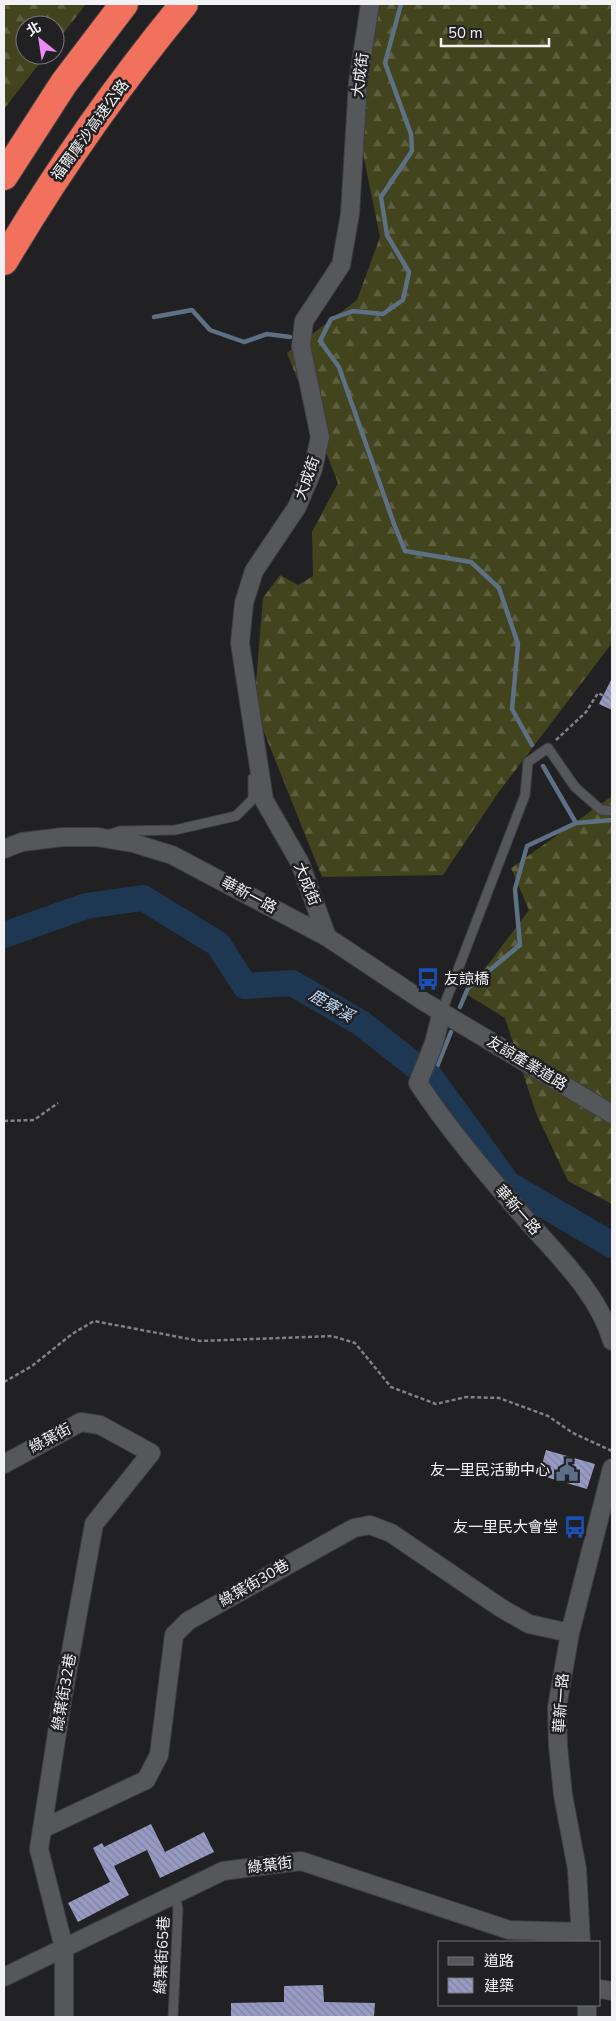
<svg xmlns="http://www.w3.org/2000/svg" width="616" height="2021" viewBox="0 0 616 2021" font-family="'Nunito Sans','Noto Sans TC',sans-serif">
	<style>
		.forest { fill: url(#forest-firs) }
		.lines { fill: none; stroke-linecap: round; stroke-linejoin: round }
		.stream { stroke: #5e7084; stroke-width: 4.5 }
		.river { stroke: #1e3854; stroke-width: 26 }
		.building { fill: url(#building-back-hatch) }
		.service-casing { stroke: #3d3e40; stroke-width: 11 }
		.minor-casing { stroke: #3d3e40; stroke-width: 20 }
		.motorway-casing { stroke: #3d3e40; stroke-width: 30 }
		.path { stroke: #828284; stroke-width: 2.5; stroke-dasharray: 4 2.5; stroke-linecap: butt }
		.service { stroke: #56575a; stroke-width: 9 }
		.minor { stroke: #56575a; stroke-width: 18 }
		.motorway { stroke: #f1715c; stroke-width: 28 }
		.labels { text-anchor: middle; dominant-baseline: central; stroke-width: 5; stroke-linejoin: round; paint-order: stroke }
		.street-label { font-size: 15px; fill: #f2f2f4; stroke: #212124 }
		.poi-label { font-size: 15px; fill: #f2f2f4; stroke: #212124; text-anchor: end }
		.water-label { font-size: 16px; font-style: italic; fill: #bcd8f8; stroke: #212124 }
	</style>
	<defs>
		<pattern id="forest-firs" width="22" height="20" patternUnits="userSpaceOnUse" patternTransform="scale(1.25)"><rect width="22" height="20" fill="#42441e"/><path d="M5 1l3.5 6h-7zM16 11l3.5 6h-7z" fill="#5e5f3f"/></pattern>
		<pattern id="building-back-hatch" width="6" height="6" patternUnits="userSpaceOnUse" patternTransform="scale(1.25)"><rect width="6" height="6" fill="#979bc4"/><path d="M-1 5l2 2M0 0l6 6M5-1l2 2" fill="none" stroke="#80829f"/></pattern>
	</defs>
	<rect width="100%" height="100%" fill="#212124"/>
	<path class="forest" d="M 4,4 L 86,4 L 55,44 L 55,25 L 25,25 L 25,55 L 46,55 L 4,109 Z
		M 367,4 L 612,4 L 612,643 L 498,793 L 443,875 L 322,877 L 254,707 L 263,598 L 280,575 L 298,585 L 313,576 L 312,532 L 338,483 L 287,353 L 357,300 L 380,237 L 349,85 Z
		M 612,796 L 612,1204 L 568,1181 L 536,1113 L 505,1018 L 466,994 L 529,910 L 511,868 Z"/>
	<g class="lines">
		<path class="stream" d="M 401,4 L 385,63 L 411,134 L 412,151 L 381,197 L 387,235 L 409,272 L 403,300 L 383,314 L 353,311 L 331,319 L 320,341 L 339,367 L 394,524 L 405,551 L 471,562 L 499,588 L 518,644 L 512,709 L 532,745
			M 154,317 L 192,310 L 210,330 L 244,342 L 267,334 L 290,337
			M 576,823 L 612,820
			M 460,1007 L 468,988 L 520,945 L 515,889 L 527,846 L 576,823 L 543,766
			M 432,1079 L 451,1032"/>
		<path class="river" d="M 4,935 L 86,906 L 143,898 L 218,944 L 245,986 L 292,983 L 361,1023 L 432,1079 L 508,1184 L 612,1245"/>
	</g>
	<path class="building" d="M 612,678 L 612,710 L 599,704 Z
		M 546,1450 L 595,1464 L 587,1489 L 539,1475 Z
		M 151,1824 L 165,1852 L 204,1832 L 214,1852 L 160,1878 L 147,1850 L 114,1866 L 129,1895 L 78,1922 L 68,1903 L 110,1882 L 93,1848 L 102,1843 L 104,1847 Z
		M 323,1985 L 324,2002 L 375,2003 L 374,2017 L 231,2017 L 231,2003 L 284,2002 L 284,1986 Z"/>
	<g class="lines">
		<defs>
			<path id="service" d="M 107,835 L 120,831 L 175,830 L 236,816 L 253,799 L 253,778
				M 442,1011 L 525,795 L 528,762 L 548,748 L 575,787 L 601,810 L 612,811
				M 173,2017 L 178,1909 L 175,1895"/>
			<path id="minor" d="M 4,849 L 22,842 L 63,837 L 97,837 L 133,843 L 172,855 L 327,937 L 423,1001 L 612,1114
				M 327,937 L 300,863 L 264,800 L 240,643 L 244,603 L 254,571 L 297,507 L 313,469 L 320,437 L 301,346 L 304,321 L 341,265 L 350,214 L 358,82 L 370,4
				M 442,1011 L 434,1043 L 418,1083 C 449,1130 485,1172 522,1215 C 555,1253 598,1292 612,1341
				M 4,1464 L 81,1422 L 100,1425 L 151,1453 L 94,1524 L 62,1701 L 39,1849 L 64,1948 L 64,2017
				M 42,1829 L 146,1780 L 159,1755 L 174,1635 L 188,1621 L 354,1528 L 370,1525 L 391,1533 L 501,1608 L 529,1624 L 570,1633
				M 581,1942 L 577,1869 L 563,1795 L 558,1746 L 557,1707 L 570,1633 L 612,1468
				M 4,1977 L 223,1871 L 301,1861 L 509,1930 L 580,1932
				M 600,1989 L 612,1991
				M 587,2005 L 587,2017"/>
			<path id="motorway" d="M 4,176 L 64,83 L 124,4
				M 4,261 C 56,173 119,83 184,4"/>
		</defs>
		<use href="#service" class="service-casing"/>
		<use href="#minor" class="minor-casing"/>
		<use href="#motorway" class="motorway-casing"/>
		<path class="path" d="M 556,740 L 586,712 L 598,693 L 612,700
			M 4,1121 L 34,1120 L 58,1103
			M 4,1382 L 32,1366 L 72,1334 L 94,1321 L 200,1341 L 332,1336 L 355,1343 L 391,1387 L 436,1404 L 466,1397 L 499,1398 L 548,1416 L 573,1433 L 612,1451"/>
		<use href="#service" class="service"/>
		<use href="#minor" class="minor"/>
		<use href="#motorway" class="motorway"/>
	</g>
	<defs>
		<symbol id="bus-bare" viewBox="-9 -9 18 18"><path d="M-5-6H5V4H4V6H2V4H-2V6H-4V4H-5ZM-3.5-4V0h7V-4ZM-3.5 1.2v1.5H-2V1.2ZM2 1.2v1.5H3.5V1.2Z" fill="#1a4fb4" stroke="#212124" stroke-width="2.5" paint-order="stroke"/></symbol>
		<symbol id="civic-bare" viewBox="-9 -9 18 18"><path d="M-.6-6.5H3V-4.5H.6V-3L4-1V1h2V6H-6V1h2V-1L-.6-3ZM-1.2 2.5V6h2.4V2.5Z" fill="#5c6f8a" stroke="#212124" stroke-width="2.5" paint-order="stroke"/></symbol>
	</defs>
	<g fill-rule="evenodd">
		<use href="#bus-bare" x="412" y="963" width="32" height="32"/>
		<use href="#civic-bare" x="551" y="1454" width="32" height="32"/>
		<use href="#bus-bare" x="559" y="1511" width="32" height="32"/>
	</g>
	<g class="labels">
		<g class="street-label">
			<text transform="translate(360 75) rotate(-83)">大成街</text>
			<text transform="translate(90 130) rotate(-54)">福爾摩沙高速公路</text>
			<text transform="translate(307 478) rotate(-70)">大成街</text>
			<text transform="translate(307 884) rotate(68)">大成街</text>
			<text transform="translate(249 895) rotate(28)">華新一路</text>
			<text transform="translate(527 1063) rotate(31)">友諒產業道路</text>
			<text transform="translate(518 1210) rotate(49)">華新一路</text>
			<text transform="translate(50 1438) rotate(-28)">綠葉街</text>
			<text transform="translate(254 1583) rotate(-30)">綠葉街30巷</text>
			<text transform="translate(64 1692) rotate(-80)">綠葉街32巷</text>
			<text transform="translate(561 1703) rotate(-86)">華新一路</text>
			<text transform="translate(270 1865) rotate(-7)">綠葉街</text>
			<text transform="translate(162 1955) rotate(-87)">綠葉街65巷</text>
		</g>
		<g class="poi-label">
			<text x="444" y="979" text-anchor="start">友諒橋</text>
			<text x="550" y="1470">友一里民活動中心</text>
			<text x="558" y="1527">友一里民大會堂</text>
		</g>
		<g class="water-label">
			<text transform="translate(331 1006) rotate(30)">鹿寮溪</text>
		</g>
	</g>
	<rect width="616" height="2021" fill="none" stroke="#f2f2f4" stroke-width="10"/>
	<rect x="438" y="1941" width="162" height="65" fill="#212124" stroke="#757577"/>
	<rect x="448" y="1957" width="25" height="8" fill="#56575a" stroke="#757577"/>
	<text x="484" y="1966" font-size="15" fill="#f2f2f4">道路</text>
	<rect x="448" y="1978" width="25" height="15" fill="url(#building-back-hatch)" stroke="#757577"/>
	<text x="484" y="1991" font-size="15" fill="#f2f2f4">建築</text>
	<g transform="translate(40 40) rotate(330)"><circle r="24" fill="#212124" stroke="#757577"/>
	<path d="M0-4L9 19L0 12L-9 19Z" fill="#ef8bf7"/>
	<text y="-8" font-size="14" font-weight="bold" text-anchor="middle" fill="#f2f2f4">北</text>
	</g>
	<path d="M441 38v8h108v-8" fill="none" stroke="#f2f2f4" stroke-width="2.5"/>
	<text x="448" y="38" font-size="15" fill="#f2f2f4" stroke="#212124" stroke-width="4" paint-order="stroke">50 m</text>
</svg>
